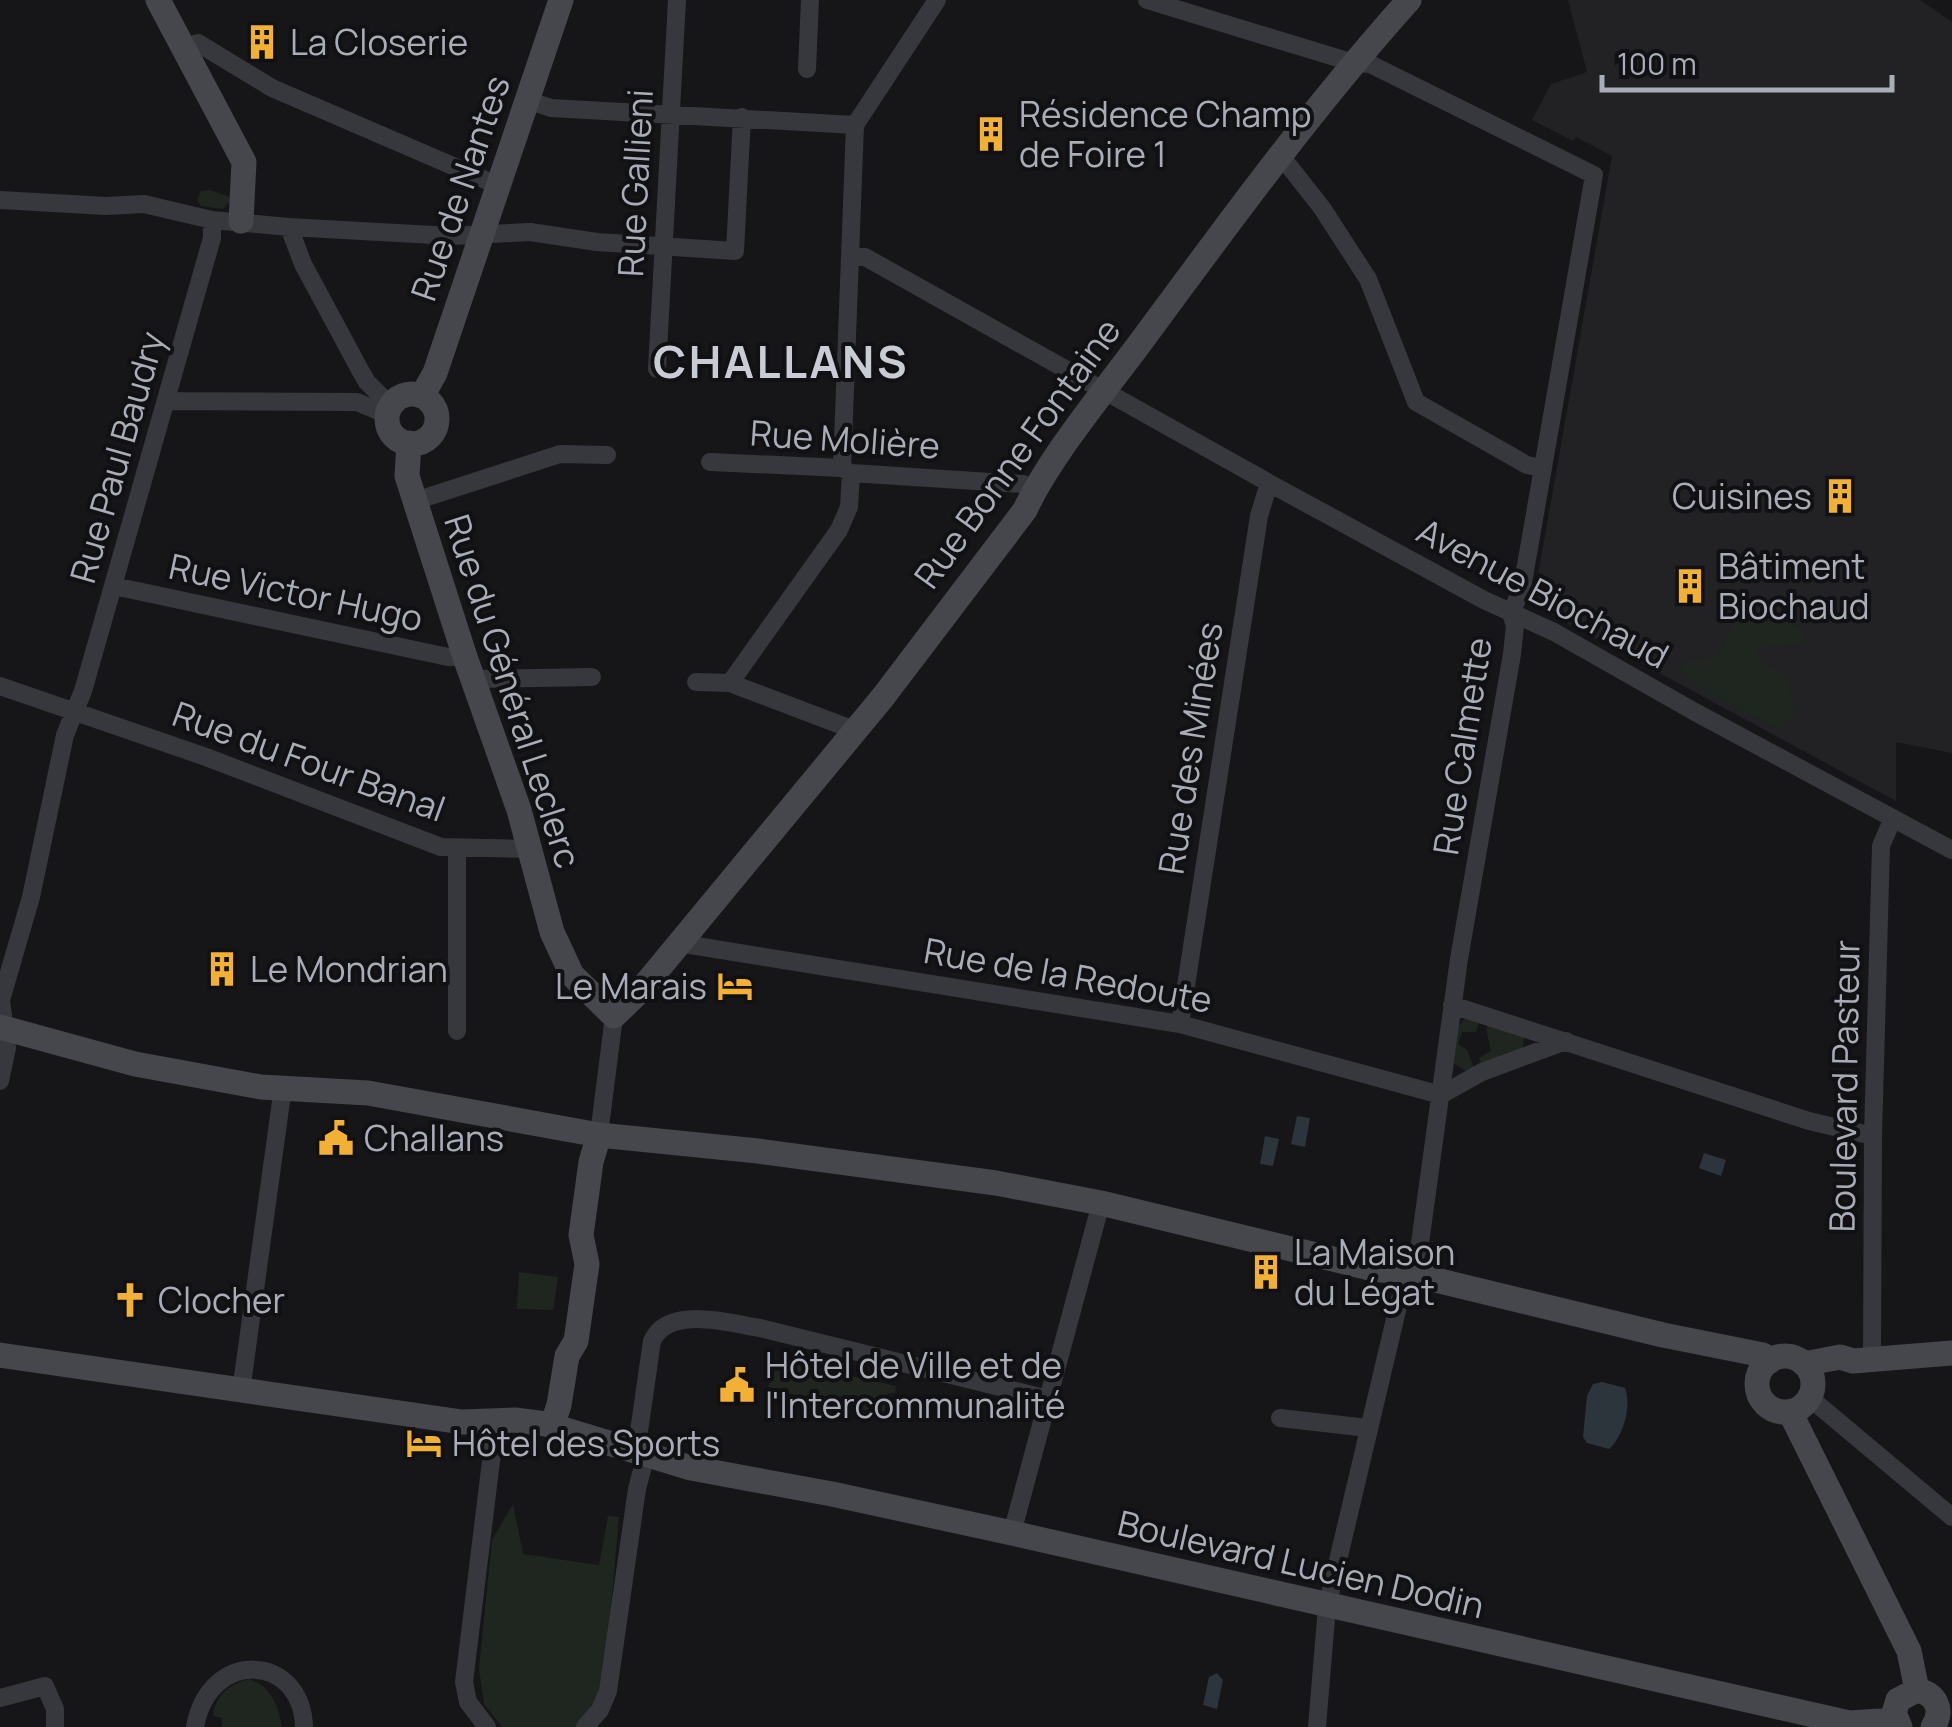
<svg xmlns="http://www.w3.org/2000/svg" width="1952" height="1727" viewBox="0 0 1952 1727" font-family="Manrope,sans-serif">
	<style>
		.built { fill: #222225 }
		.green { fill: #1e261f }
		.water { fill: #2c353c }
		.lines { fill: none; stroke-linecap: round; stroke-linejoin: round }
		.street { stroke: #37383d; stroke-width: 18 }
		.secondary { stroke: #45474d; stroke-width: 25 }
		.labels { text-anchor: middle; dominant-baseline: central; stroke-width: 8; stroke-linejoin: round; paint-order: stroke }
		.poi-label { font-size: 35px; fill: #a8adb8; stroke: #111113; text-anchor: start }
		.street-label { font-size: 35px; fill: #a8adb8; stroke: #111113 }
		.district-label { font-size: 45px; font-weight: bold; letter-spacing: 2.5px; fill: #c9ccd4; stroke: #111113 }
	</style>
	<rect width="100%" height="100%" fill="#161618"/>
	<path class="built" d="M 1568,0 L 1920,0 L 1952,22 L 1952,753 L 1896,742 L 1896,801 L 1541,609 L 1534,598 L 1612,156 L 1576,137 L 1573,141 L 1532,120 L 1551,84 L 1587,72 Z"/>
	<path class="green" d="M 210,190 L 233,198 L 223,209 L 201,206 L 197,200 L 201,191 Z
		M 1762,604 L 1786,624 L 1803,630 L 1806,642 L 1756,648 L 1759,661 L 1788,676 L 1795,712 L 1780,729 L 1693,683 L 1680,667 L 1682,660 L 1708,659 L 1725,645 L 1732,624 Z
		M 1468,1016 L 1480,1019 L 1476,1032 L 1462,1032 L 1458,1044 L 1467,1050 L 1474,1068 L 1466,1071 L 1453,1063 L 1456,1028 Z
		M 1490,1022 L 1524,1036 L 1523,1049 L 1482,1066 L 1479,1058 L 1491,1051 L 1486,1028 Z
		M 519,1272 L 558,1277 L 553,1310 L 517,1309 Z
		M 775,1359 L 896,1386 L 895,1393 L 888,1393 L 884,1414 L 768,1389 Z
		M 513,1504 L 523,1554 L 599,1565 L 608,1516 L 619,1517 L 604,1686 L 585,1720 L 576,1727 L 502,1727 L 484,1704 L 479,1669 L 492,1540 Z
		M 249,1679 C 272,1687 278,1705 282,1727 L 222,1727 L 222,1718 L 213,1716 C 216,1694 229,1685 249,1679 Z"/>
	<path class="water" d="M 1297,1116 L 1310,1118 L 1305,1147 L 1291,1144 Z
		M 1265,1136 L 1279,1139 L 1273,1166 L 1260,1164 Z
		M 1704,1153 L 1726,1160 L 1721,1176 L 1699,1168 Z
		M 1602,1382 L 1625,1388 C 1632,1406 1623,1437 1609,1449 L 1587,1443 L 1583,1437 L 1587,1396 L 1593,1384 Z
		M 1217,1673 L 1223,1680 L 1217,1709 L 1203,1705 L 1209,1677 Z"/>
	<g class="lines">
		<path class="street" d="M 1147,0 L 1354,63 L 1370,64 L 1594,175 L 1522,588 L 1511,613 L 1515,626 L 1512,654 L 1459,959 L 1420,1243 L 1399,1302 L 1327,1607 L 1317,1727
			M 184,48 L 198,43 L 272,88 L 497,185
			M 807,69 L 810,0
			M 527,100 L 551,108 L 855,125
			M 1277,157 L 1289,166 L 1322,208 L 1368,279 L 1416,402 L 1527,465 L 1542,468
			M 0,200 L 106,206 L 144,204 L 212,220 L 289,227 L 451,236 L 530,232 L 597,242 L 735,251 L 742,117
			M 289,227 L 303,264 L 360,370 L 367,382 L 391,406
			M 851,256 L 865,257 L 1269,483 L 1484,600 L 1554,632 L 1695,712 L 1952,850
			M 657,369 L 677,0
			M 167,401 L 357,402 L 388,415
			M 710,462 L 842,468 L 851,473 L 1023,484 L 1034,490
			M 842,468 L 855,125 L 937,0
			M 415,501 L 560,454 L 607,455
			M 114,586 L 448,657 L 465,657
			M 474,679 L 592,677
			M 696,682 L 730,683 L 854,730
			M 730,683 L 839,530 L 849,507 L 851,473
			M 0,686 L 206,757 L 441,847 L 527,849
			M 457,848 L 457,1031
			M 678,943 L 1180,1024 L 1441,1095
			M 1452,1005 L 1809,1121 L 1873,1136
			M 1180,1024 L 1259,516 L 1269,483
			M 0,1081 L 7,1048 L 1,1000 L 31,897 L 65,735 L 83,691 L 212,238 L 212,220
			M 1441,1095 L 1482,1072 L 1566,1041
			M 599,1135 L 614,1016
			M 1872,1359 L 1873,1136 L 1881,846 L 1893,818
			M 241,1391 L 283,1087
			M 1810,1398 L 1952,1517
			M 1280,1418 L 1368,1428
			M 636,1452 L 652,1341 C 668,1305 729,1323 760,1328 L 1048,1399
			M 1012,1533 L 1101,1203
			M 0,1698 L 45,1686 L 55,1709 L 55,1727
			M 195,1727 C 209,1648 302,1653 304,1727
			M 487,1727 L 468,1702 L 464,1682 L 492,1453 L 490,1422
			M 585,1727 L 600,1710 L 608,1691 L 637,1489 L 646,1455"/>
		<path class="secondary" d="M 158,0 L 244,162 L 241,221
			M387 419a25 25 0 1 1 50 0a25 25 0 1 1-50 0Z
			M 422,396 L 435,373 L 561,0
			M 409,443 L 407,476 L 465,657 L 519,810 L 552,932 L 572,975 L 614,1016 L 640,991 L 883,697 L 1025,510 C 1051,454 1108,387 1146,335 C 1230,221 1314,106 1409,0
			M 0,1027 L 135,1064 L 261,1087 L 368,1093 L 599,1135 L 758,1151 L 996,1183 L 1101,1203 L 1374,1269 L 1407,1273 L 1663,1335 L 1763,1355 L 1770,1361
			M 0,1355 L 462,1422 L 515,1420 L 546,1424 L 691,1468 L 832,1494 L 1012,1533 L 1849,1723 L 1896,1720
			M1757 1384a28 28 0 1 1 56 0a28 28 0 1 1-56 0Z
			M 1804,1364 L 1840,1357 L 1853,1361 L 1952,1353
			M 1790,1412 L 1909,1651 L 1917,1690
			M 552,1426 L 559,1405 L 567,1356 L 576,1341 L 587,1264 L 581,1235 L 591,1162 L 599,1135
			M 1900,1727 L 1894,1713 L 1898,1700 L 1917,1690 C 1936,1694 1944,1710 1933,1727"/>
	</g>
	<defs>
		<symbol id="building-bare" viewBox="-9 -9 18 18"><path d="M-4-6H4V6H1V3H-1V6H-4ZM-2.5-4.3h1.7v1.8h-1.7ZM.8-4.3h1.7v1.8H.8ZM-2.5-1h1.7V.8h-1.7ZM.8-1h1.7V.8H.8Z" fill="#f2b134" stroke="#111113" stroke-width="2.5" paint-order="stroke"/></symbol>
		<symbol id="hotel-bare" viewBox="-9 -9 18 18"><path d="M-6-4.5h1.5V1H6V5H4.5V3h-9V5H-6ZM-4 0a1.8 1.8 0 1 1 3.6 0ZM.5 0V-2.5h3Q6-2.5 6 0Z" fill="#f2b134" stroke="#111113" stroke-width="2.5" paint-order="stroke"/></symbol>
		<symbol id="civic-bare" viewBox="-9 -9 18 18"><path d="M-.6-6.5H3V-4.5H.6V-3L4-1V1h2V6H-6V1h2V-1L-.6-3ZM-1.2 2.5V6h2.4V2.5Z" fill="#f2b134" stroke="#111113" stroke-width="2.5" paint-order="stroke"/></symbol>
		<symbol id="church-bare" viewBox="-9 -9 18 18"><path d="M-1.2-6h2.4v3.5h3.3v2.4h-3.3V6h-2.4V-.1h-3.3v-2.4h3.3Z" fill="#f2b134" stroke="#111113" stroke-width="2.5" paint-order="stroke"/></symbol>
	</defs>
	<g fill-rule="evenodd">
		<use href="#building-bare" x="237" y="17" width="50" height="50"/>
		<use href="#building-bare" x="966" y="109" width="50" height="50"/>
		<use href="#building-bare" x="1815" y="471" width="50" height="50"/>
		<use href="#building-bare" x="1665" y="561" width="50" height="50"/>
		<use href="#building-bare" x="197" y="944" width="50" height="50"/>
		<use href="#hotel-bare" x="710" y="961" width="50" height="50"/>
		<use href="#civic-bare" x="311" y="1113" width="50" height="50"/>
		<use href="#building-bare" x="1241" y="1247" width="50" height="50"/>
		<use href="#church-bare" x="105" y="1275" width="50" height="50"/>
		<use href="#civic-bare" x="712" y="1360" width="50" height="50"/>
		<use href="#hotel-bare" x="399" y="1418" width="50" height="50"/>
	</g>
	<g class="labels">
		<g class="poi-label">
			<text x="290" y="42">La Closerie</text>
			<text x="1019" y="114">Résidence Champ<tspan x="1019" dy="40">de Foire 1</tspan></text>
			<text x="1812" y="496" text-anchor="end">Cuisines</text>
			<text x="1718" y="566">Bâtiment<tspan x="1718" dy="40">Biochaud</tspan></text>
			<text x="250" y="969">Le Mondrian</text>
			<text x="707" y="986" text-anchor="end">Le Marais</text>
			<text x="364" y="1138">Challans</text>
			<text x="1294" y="1252">La Maison<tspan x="1294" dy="40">du Légat</tspan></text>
			<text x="158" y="1300">Clocher</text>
			<text x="765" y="1365">Hôtel de Ville et de<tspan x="765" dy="40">l'Intercommunalité</tspan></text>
			<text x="452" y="1443">Hôtel des Sports</text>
		</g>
		<g class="street-label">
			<text transform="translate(635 183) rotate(-87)">Rue Gallieni</text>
			<text transform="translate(460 188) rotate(-71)">Rue de Nantes</text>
			<text transform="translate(845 439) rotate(4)">Rue Molière</text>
			<text transform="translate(1017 453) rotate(-54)">Rue Bonne Fontaine</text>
			<text transform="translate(117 457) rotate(-74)">Rue Paul Baudry</text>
			<text transform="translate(296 592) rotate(12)">Rue Victor Hugo</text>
			<text transform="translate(1543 593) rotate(28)">Avenue Biochaud</text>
			<text transform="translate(513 691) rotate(72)">Rue du Général Leclerc</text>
			<text transform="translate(1462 746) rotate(-81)">Rue Calmette</text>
			<text transform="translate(1190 748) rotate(-81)">Rue des Minées</text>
			<text transform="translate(309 761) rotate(20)">Rue du Four Banal</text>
			<text transform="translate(1068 975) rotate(10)">Rue de la Redoute</text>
			<text transform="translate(1844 1086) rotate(-89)">Boulevard Pasteur</text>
			<text transform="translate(1301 1564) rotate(13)">Boulevard Lucien Dodin</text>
		</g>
		<g class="district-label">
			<text x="781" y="361">CHALLANS</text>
		</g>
	</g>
	<path d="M1602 75v15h290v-15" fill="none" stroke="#a8adb8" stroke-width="5"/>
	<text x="1617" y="75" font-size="30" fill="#a8adb8" stroke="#111113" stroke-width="8" paint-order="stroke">100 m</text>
</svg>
